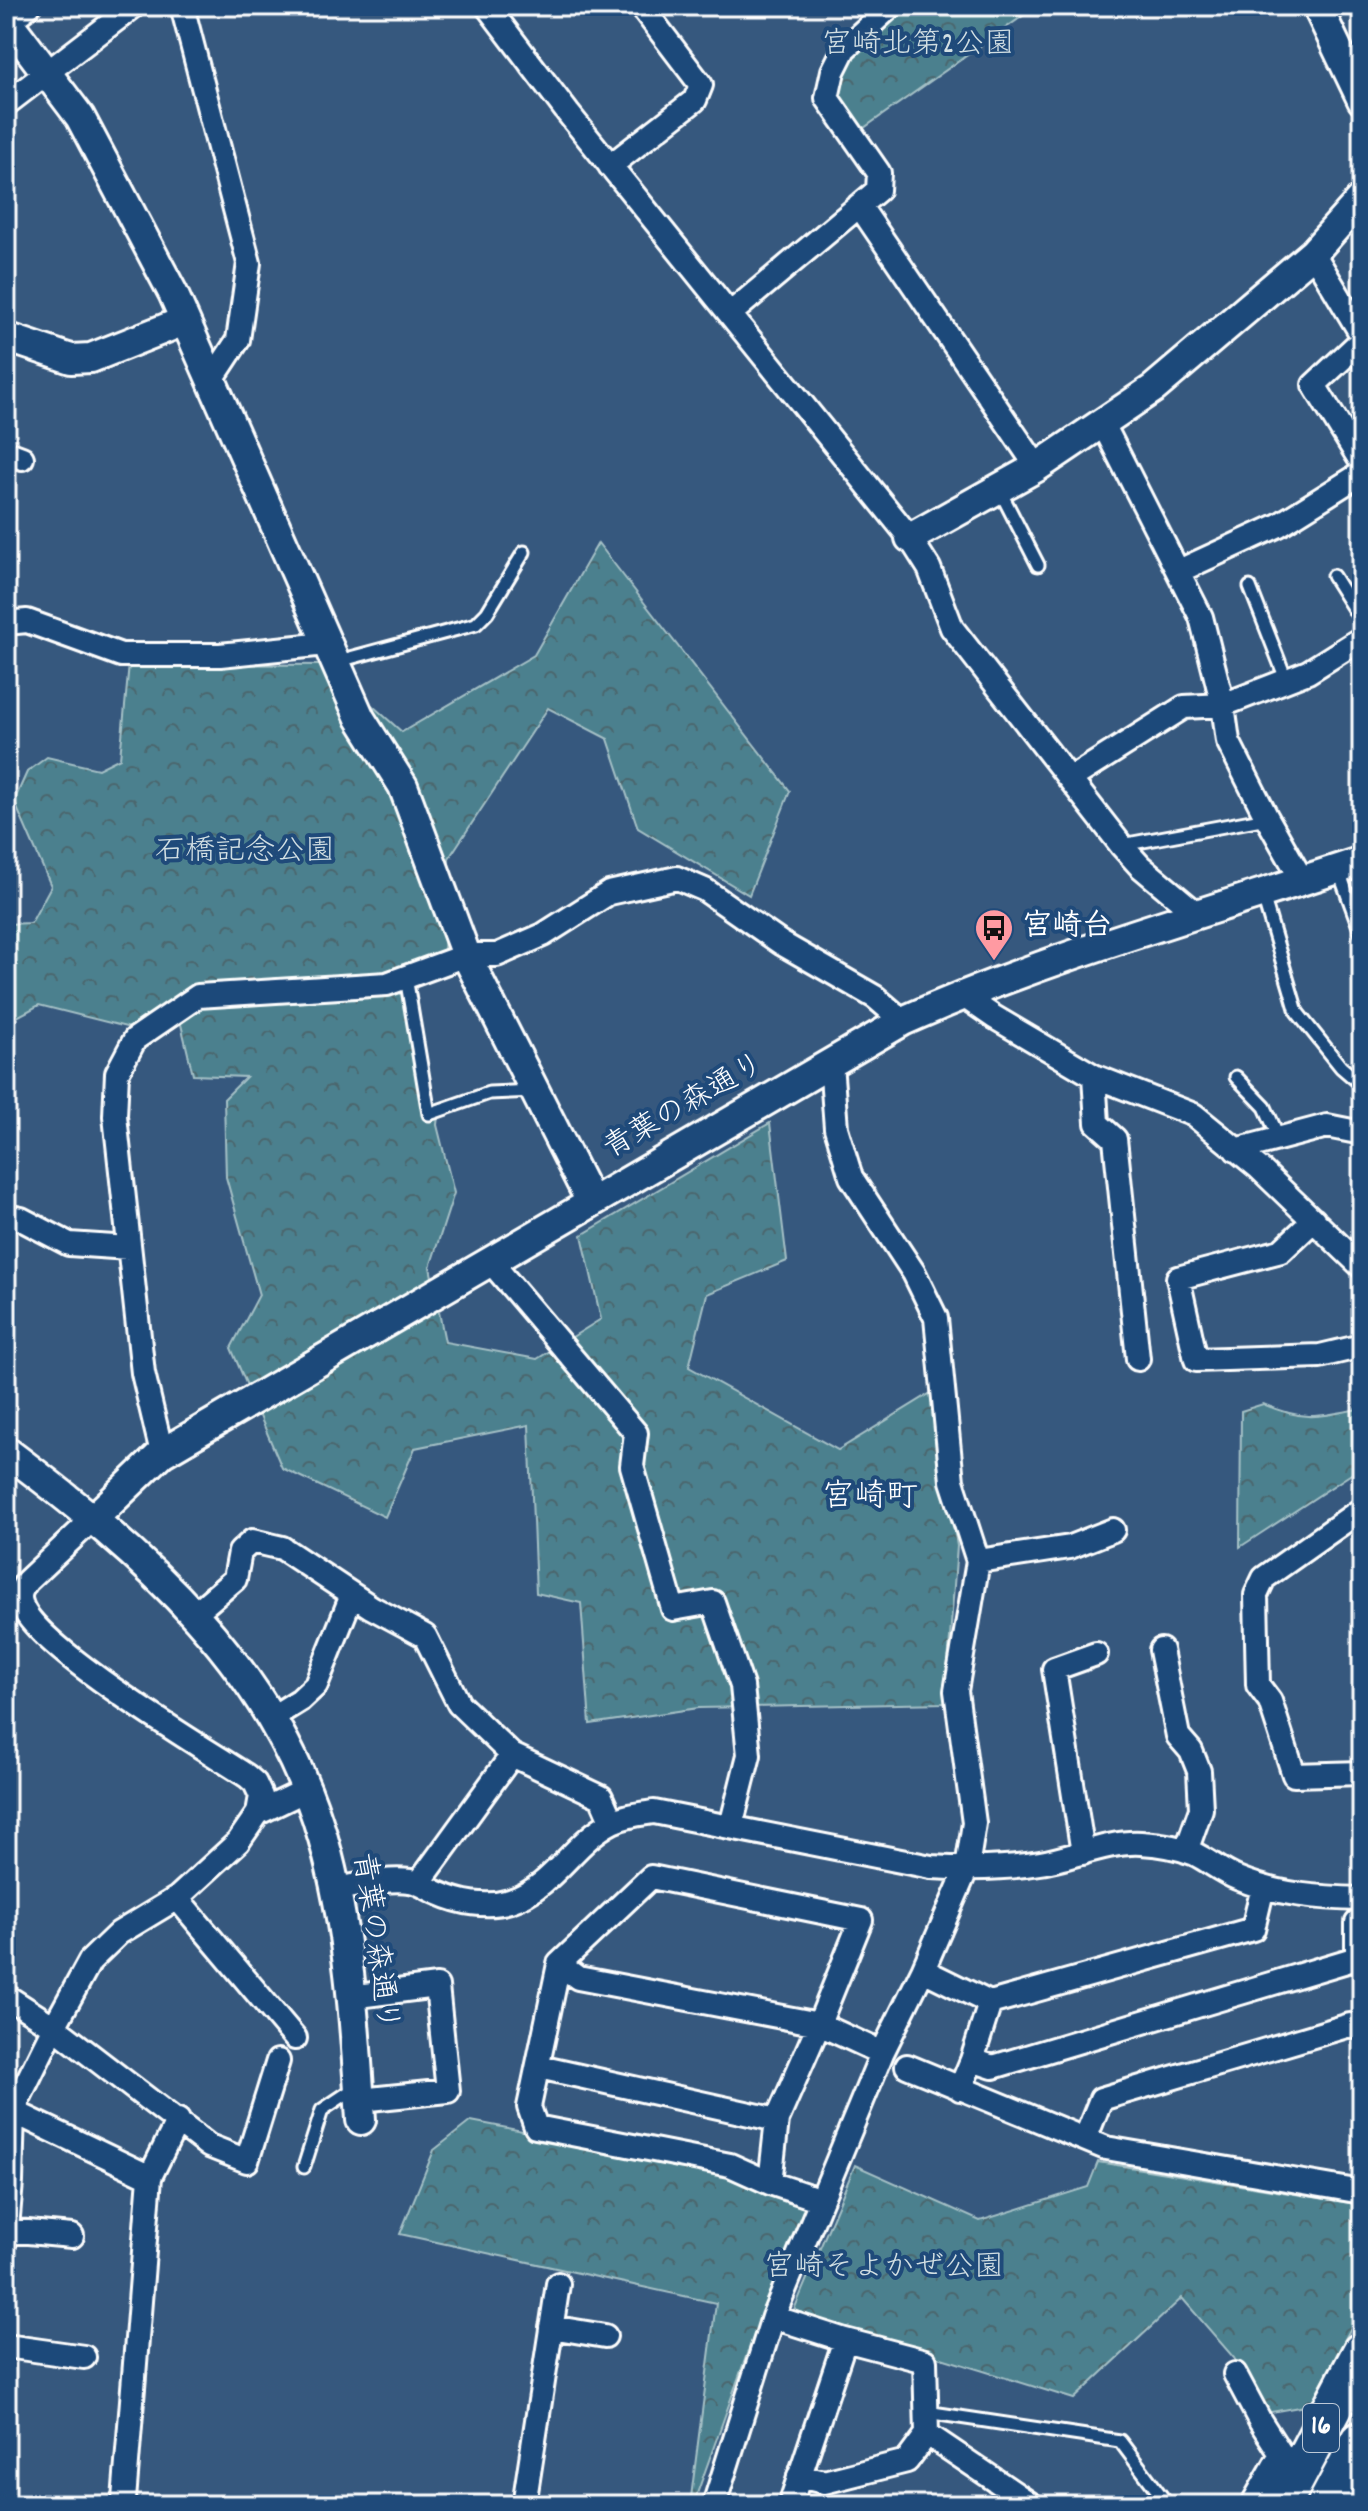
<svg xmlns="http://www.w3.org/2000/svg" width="1368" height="2511" viewBox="0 0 1368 2511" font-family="Dekko,'Klee One',sans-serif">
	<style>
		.forest { fill: url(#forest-crowns); stroke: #a5c0c6; stroke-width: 2 }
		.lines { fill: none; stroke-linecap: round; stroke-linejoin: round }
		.service-casing { stroke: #fff; stroke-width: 17 }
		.minor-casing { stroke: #fff; stroke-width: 28 }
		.tertiary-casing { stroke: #fff; stroke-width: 34 }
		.trunk-casing { stroke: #fff; stroke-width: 44 }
		.motorway-casing { stroke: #fff; stroke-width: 48 }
		.service { stroke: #1f4a7a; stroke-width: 11 }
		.minor { stroke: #1f4a7a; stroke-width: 22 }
		.tertiary { stroke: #1f4a7a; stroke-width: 28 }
		.trunk { stroke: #1f4a7a; stroke-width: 38 }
		.motorway { stroke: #1f4a7a; stroke-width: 42 }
		.rail-casing { stroke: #fff; stroke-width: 9 }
		.rail { stroke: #1f4a7a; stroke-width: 6; stroke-dasharray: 18; stroke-linecap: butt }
		.labels { text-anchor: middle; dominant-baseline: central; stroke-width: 8; stroke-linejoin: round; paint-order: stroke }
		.shield { fill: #1f4a7a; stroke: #bcc9d7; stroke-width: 2 }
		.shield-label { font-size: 28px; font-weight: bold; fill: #fff }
		.park-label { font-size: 30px; fill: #d2dfe3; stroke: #1f4a7a }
		.poi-label { font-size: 30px; font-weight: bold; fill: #fff; stroke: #1f4a7a; text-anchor: start }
		.street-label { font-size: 30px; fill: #fff; stroke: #1f4a7a }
		.neighbourhood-label { font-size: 32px; fill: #fff; stroke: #1f4a7a }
	</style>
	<defs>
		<pattern id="forest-crowns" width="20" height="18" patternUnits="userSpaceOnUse" patternTransform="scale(2)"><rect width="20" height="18" fill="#4b808e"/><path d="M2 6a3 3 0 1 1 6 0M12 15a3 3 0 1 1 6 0" fill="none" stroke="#4c666d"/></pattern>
	</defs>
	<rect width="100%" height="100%" fill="#36587e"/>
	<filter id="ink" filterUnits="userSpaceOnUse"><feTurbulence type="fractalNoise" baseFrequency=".0125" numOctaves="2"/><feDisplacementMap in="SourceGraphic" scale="16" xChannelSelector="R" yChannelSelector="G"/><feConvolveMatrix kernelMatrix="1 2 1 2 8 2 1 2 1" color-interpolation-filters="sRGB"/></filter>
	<g filter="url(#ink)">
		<path class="forest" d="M 904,6 L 1037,6 L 861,130 C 855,122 846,114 842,105 C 823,66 880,30 904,6 Z
			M 598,543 L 790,791 L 749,895 L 638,828 L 608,739 L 548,708 L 449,858 L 444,950 L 401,985 L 438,1116 L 437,1125 L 454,1193 L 430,1267 L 445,1342 L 537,1359 L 601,1319 L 582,1235 L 770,1123 L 787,1261 L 707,1294 L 689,1367 L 838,1450 L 931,1393 L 957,1546 L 945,1703 L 698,1708 L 590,1724 L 581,1603 L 536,1593 L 529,1425 L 415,1448 L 385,1517 L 282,1468 L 231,1348 L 259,1295 L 226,1177 L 224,1099 L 246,1077 L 193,1075 L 176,1003 L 134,1029 L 39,1005 L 6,1023 L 6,924 L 31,923 L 51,886 L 14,801 L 27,772 L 47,757 L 98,769 L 120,758 L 129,664 L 327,665 L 402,732 L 534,655 Z
			M 1263,1404 C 1306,1422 1318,1417 1362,1408 L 1362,1467 L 1240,1547 L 1241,1411 Z
			M 471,2121 L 720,2169 L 806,2208 L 752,2340 L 693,2505 L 690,2505 L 716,2303 L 400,2234 L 434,2150 Z
			M 1098,2162 L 1362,2205 L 1362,2307 L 1310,2405 L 1266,2413 L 1234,2358 L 1182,2298 L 1074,2399 L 793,2312 L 855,2165 L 980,2221 L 1088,2187 Z"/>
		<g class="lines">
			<defs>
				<path id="service" d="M 999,489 L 1038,565
					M 1333,576 L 1362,622
					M 1250,587 L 1286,679
					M 335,662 L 476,624 L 487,613 L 524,552
					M 1122,845 L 1267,818
					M 1338,869 L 1362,935
					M 1263,896 L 1297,1012 L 1341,1067 L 1362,1085
					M 406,977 L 429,1114 L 489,1093 L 534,1091
					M 1236,1077 L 1265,1107 L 1279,1138
					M 304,2167 L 322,2110 L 358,2086
					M 926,2412 L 1120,2441 L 1168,2505"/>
				<path id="minor" d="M 182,6 L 249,263 L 238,340 L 211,381
					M 487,6 L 568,113 L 910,538 L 929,568 L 952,628 L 1121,845 L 1140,866 L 1196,913
					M 8,22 L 29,6
					M 6,104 L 134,6
					M 610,166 L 695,100 L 701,85 L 641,6
					M 859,205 L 1037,467
					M 1313,253 L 1362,335
					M 730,314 L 878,190 L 879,173 L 827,98 L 833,71 L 844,49 L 891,6
					M 1362,340 L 1314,385 L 1362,463
					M 1103,424 L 1201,617 L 1223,705 L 1228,741 L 1267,818 L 1302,880
					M 6,452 L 22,458
					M 1179,571 L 1279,525 L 1362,473
					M 6,623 L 27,621 L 121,655 L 220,655 L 326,644
					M 1070,779 L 1184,707 L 1223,705 L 1308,672 L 1362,638
					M 962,995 L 994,1017 L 1094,1076 L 1194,1115 L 1259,1168 L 1362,1267
					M 1094,1076 L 1097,1123 L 1115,1139 L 1138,1359
					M 1236,1150 L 1327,1126 L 1362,1133
					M 6,1216 L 21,1219 L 69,1244 L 129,1248
					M 1314,1220 L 1281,1251 L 1178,1278 L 1196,1360 L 1320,1356 L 1362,1346
					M 490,1261 L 636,1433 L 632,1466 L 673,1609 L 713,1602 L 742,1686 L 749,1755 L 731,1826
					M 162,1453 L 143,1373 L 115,1116 L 117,1073 L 135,1039 L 198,996 L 387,984 L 466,955 L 497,955 L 543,935 L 609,893 L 677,878 L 705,890 L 781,943 L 875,997 L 903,1021
					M 1362,1509 L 1264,1578 L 1256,1595 L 1258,1685 L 1270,1701 L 1294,1775 L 1362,1773
					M 978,1561 L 1070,1547 L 1113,1530
					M 194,1614 L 235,1579 L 240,1552 L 252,1541 L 282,1548 L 371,1607 L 425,1636 L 459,1704 L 512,1755 L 601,1797 L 612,1822
					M 1161,1650 L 1178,1736 L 1191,1751 L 1199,1771 L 1201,1809 L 1186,1851
					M 271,1718 L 300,1700 L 316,1685 L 352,1595
					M 258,1813 L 306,1790
					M 1083,1853 L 1054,1669 L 1096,1654
					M 419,1883 L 512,1755
					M 336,1889 C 360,1885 386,1878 410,1881 C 421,1883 428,1889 438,1893 C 460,1903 487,1908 510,1901 C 554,1887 573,1842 612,1822 C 626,1815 640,1814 654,1812 L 931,1867 C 966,1869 1005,1869 1040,1863 C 1073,1858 1107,1841 1141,1843 C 1158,1844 1179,1847 1195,1854 C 1209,1861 1222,1872 1237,1878 C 1278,1895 1319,1898 1362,1899
					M 177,1898 L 295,2038
					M 559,1964 L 578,1978 L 819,2024 L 882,2053
					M 923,1970 L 990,2003 L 1253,1929 L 1263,1887
					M 6,1996 L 54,2027 L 209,2146 L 247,2161 L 278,2061
					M 350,1997 L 437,1986 L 448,2091 L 360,2100
					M 972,2060 L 993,2067 L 1357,1958 L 1357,1923 L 1362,1923
					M 907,2066 L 1106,2148 L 1362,2192
					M 539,2067 L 777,2120
					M 960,2089 L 972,2060 L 990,2003
					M 6,2108 L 150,2177 L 124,2500
					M 1085,2139 L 1101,2099 L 1350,2025 L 1362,2027
					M 150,2177 L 178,2120
					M 770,2183 L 777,2120 L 819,2024 L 861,1920 L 651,1877 L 559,1964 L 529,2107 L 536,2127 L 730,2165 L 770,2183 L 821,2200
					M 6,2230 L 72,2236
					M 6,2239 L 11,2182 L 13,2110 L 54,2027 L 90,1961 L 119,1933 L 177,1898 L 238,1842 L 258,1813 L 261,1796 L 255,1783 L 247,1776 C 204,1748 32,1646 21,1603 C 18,1594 22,1588 27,1581 L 94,1518
					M 773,2317 L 845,2340 L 925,2361 L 927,2434 L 907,2461 L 824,2482 L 799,2476
					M 551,2327 L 605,2336
					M 6,2346 L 84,2357
					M 1235,2374 L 1260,2421 L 1281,2454 L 1252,2505
					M 927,2434 L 1032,2505
					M 524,2505 L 558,2284
					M 714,2505 L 773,2317 L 882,2053 L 923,1970 L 967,1868 L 974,1823 L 956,1691 L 978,1561 L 952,1481 L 936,1318 L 914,1273 L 851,1177 L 836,1128 L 831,1063
					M 790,2505 L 845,2340"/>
				<path id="tertiary" d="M 1317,6 L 1362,100
					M 6,19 L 80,117 L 173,293 L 360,718 L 403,786 L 466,955 L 591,1202
					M 6,337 L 71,359 L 91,358 L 184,321
					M 910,538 L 1037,467 L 1154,388 L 1313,253 L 1362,198
					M 6,1451 C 143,1554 274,1666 323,1838 C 349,1928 355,2026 361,2120
					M 94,1518 L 162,1453 L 903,1021 C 1051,955 1209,912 1362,861"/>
				<path id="trunk" d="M 1281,2505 L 1362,2352"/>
				<path id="motorway" d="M 1329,2505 L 1362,2443"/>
			</defs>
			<use href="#service" class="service-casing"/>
			<use href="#minor" class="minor-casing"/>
			<use href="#tertiary" class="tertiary-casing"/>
			<use href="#trunk" class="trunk-casing"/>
			<use href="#motorway" class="motorway-casing"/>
			<use href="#service" class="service"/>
			<use href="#minor" class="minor"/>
			<use href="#tertiary" class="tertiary"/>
			<use href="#trunk" class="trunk"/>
			<use href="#motorway" class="motorway"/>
			<defs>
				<path id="rail" d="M 1355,6 L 1362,19"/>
			</defs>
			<use href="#rail" class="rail-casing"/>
			<use href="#rail" class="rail"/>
		</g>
	</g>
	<defs>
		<symbol id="bus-pin" viewBox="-11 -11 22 30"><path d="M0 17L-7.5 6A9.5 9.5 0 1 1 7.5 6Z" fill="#ff9aa2" stroke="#1f4a7a"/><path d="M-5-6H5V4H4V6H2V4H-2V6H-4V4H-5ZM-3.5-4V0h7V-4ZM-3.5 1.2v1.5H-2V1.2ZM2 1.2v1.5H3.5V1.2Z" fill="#111"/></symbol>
	</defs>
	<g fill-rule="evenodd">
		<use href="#bus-pin" x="972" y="906" width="44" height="60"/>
	</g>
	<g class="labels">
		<rect class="shield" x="1303" y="2404" width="36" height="48" rx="6"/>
		<g class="shield-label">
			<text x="1321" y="2428">16</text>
		</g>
		<g class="park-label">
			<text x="918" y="46">宮崎北第2公園</text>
			<text x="245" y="853">石橋記念公園</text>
			<text x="884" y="2269">宮崎そよかぜ公園</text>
		</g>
		<g class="poi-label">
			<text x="1022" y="928">宮崎台</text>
		</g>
		<g class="street-label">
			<text transform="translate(685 1108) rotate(-30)">青葉の森通り</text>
			<text transform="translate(373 1942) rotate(82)">青葉の森通り</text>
		</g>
		<g class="neighbourhood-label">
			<text x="870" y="1499">宮崎町</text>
		</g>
	</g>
	<rect width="1368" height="2511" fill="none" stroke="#1f4a7a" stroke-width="32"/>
	<rect x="16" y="16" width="1336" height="2479" fill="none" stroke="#fff" stroke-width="3" filter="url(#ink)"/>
</svg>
